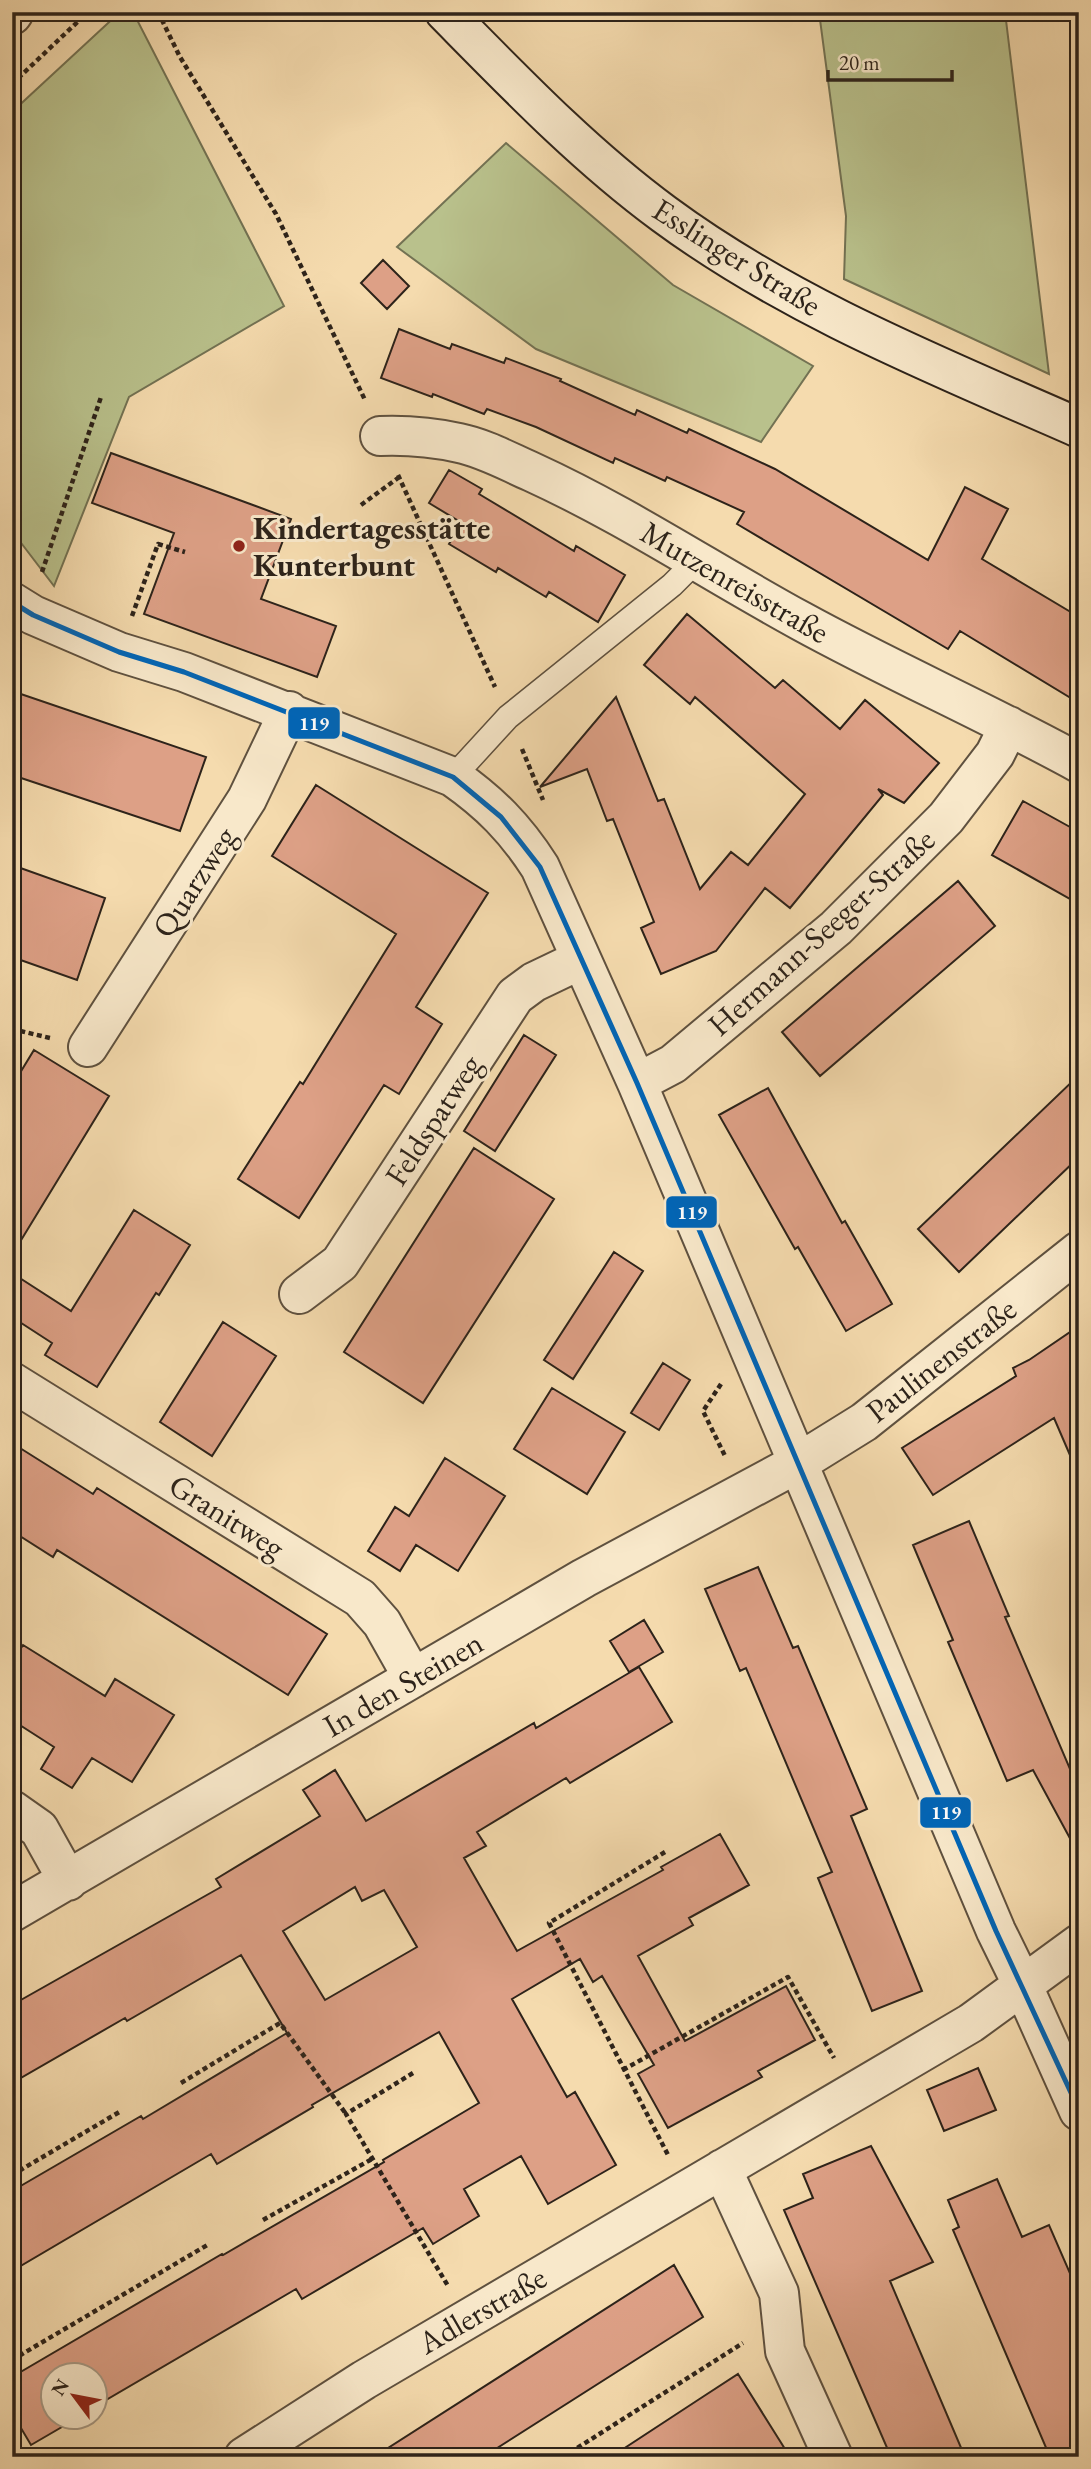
<svg xmlns="http://www.w3.org/2000/svg" width="1091" height="2469" viewBox="0 0 1091 2469" font-family="'EB Garamond',serif">
	<style>
		.green { fill: #b9c18c; stroke: #737253; stroke-width: 2 }
		.building { fill: #dda086; stroke: #2d231a; stroke-width: 2; fill-rule: evenodd }
		.lines { fill: none; stroke-linecap: round; stroke-linejoin: round }
		.service-casing { stroke: #5f513f; stroke-width: 26 }
		.minor-casing { stroke: #5f513f; stroke-width: 42 }
		.secondary-casing { stroke: #2d231a; stroke-width: 42 }
		.path { stroke: #2d231a; stroke-width: 4.5; stroke-dasharray: 5 3.5; stroke-linecap: butt }
		.service { stroke: #f8e8ca; stroke-width: 23 }
		.minor { stroke: #f8e8ca; stroke-width: 38 }
		.secondary { stroke: #f8e8ca; stroke-width: 38 }
		.bus-1-casing { stroke: #f8e8ca; stroke-width: 10 }
		.bus-1 { stroke: #0065b7; stroke-width: 5 }
		.poi-dot { fill: #8f2418; stroke: #f8e8ca; stroke-width: 2.5 }
		.labels { text-anchor: middle; dominant-baseline: central; stroke-width: 6; stroke-linejoin: round; paint-order: stroke }
		.street-label { font-size: 32px; fill: #2d231a; stroke: #f8e8ca }
		.poi-label { font-size: 32px; font-weight: bold; fill: #2d231a; stroke: #f8e8ca; text-anchor: start }
		.line-badge { stroke: #f8e8ca; stroke-width: 2.5 }
		.badge-label { font-size: 19px; text-anchor: middle; font-weight: bold; fill: #fff }
	</style>
	<rect width="100%" height="100%" fill="#f5dbae"/>
	<filter id="stains"><feTurbulence type="fractalNoise" baseFrequency=".00286" numOctaves="4"/><feColorMatrix values="0 0 0 0 .2 0 0 0 0 .09 0 0 0 0 .02 0 0 0 .5 -.17"/></filter>
	<radialGradient id="worn" r=".72"><stop offset=".6" stop-color="#630" stop-opacity="0"/><stop offset="1" stop-color="#630" stop-opacity=".3"/></radialGradient>
	<path class="green" d="M 120,12 L 133,12 L 284,306 L 129,397 L 54,586 L 12,531 L 12,112 Z
		M 819,12 L 1005,12 L 1049,374 L 844,279 L 846,216 Z
		M 506,143 L 673,285 L 813,366 L 761,442 L 536,349 L 397,247 Z"/>
	<path class="building" d="M 383,260 L 409,286 L 387,309 L 361,283 Z
		M 399,329 L 450,349 L 452,344 L 504,363 L 506,358 L 561,379 L 560,381 L 635,415 L 637,410 L 687,433 L 689,429 L 775,469 L 928,560 L 965,487 L 1008,509 L 982,559 L 1079,617 L 1079,703 L 960,631 L 948,649 L 737,524 L 744,512 L 667,477 L 665,481 L 615,458 L 613,463 L 536,427 L 487,409 L 484,414 L 433,394 L 432,397 L 381,378 Z
		M 111,453 L 291,519 L 261,599 L 336,626 L 317,677 L 144,614 L 174,533 L 92,503 Z
		M 449,470 L 482,489 L 479,494 L 574,551 L 576,546 L 625,575 L 598,622 L 549,592 L 546,597 L 498,568 L 496,572 L 449,544 L 462,523 L 429,503 Z
		M 687,614 L 775,688 L 783,680 L 840,729 L 865,700 L 939,763 L 904,803 L 878,789 L 883,795 L 790,908 L 765,888 L 716,951 L 661,974 L 641,928 L 654,922 L 613,819 L 607,821 L 587,769 L 540,787 L 616,697 L 658,801 L 664,799 L 700,889 L 731,852 L 748,865 L 805,794 L 695,697 L 690,704 L 644,665 Z
		M 12,691 L 206,757 L 180,831 L 12,775 Z
		M 316,785 L 488,893 L 416,1007 L 442,1024 L 399,1094 L 384,1085 L 299,1218 L 238,1179 L 300,1082 L 303,1084 L 396,934 L 272,856 Z
		M 1023,801 L 1079,832 L 1079,904 L 992,855 Z
		M 12,865 L 105,898 L 77,980 L 12,957 Z
		M 958,881 L 995,926 L 820,1076 L 782,1032 Z
		M 524,1035 L 556,1055 L 495,1151 L 464,1131 Z
		M 34,1050 L 109,1096 L 12,1255 L 12,1086 Z
		M 1079,1075 L 1079,1157 L 959,1272 L 918,1229 Z
		M 768,1088 L 842,1223 L 845,1221 L 892,1304 L 846,1331 L 798,1247 L 795,1249 L 719,1115 Z
		M 474,1148 L 554,1199 L 423,1403 L 344,1352 Z
		M 134,1210 L 190,1245 L 159,1295 L 156,1293 L 97,1387 L 45,1355 L 52,1343 L 12,1317 L 12,1273 L 71,1311 Z
		M 614,1252 L 643,1271 L 573,1379 L 544,1360 Z
		M 223,1322 L 276,1356 L 212,1456 L 160,1422 Z
		M 1079,1326 L 1079,1476 L 1054,1418 L 933,1495 L 902,1448 L 1016,1376 L 1013,1368 L 1029,1360 Z
		M 663,1363 L 690,1380 L 659,1430 L 631,1413 Z
		M 552,1388 L 625,1432 L 587,1494 L 514,1449 Z
		M 12,1443 L 93,1494 L 97,1488 L 327,1634 L 288,1695 L 57,1550 L 53,1557 L 12,1531 Z
		M 445,1458 L 505,1496 L 458,1571 L 416,1545 L 400,1571 L 368,1551 L 395,1507 L 409,1516 Z
		M 969,1521 L 1009,1616 L 1005,1617 L 1079,1790 L 1079,1855 L 1033,1770 L 1007,1781 L 948,1642 L 953,1640 L 913,1545 Z
		M 758,1567 L 793,1648 L 798,1646 L 867,1809 L 851,1816 L 922,1991 L 872,2011 L 818,1878 L 832,1872 L 746,1668 L 740,1671 L 705,1589 Z
		M 644,1620 L 663,1652 L 629,1672 L 610,1641 Z
		M 23,1645 L 105,1696 L 115,1679 L 174,1715 L 132,1782 L 92,1758 L 72,1788 L 41,1769 L 54,1747 L 12,1720 L 12,1662 Z
		M 639,1667 L 672,1722 L 570,1783 L 566,1778 L 477,1832 L 486,1846 L 464,1858 L 517,1951 L 663,1870 L 661,1867 L 720,1834 L 749,1885 L 689,1918 L 693,1925 L 638,1956 L 685,2041 L 786,1986 L 815,2040 L 758,2071 L 762,2077 L 668,2128 L 638,2074 L 654,2065 L 602,1976 L 593,1982 L 580,1959 L 512,1999 L 567,2097 L 575,2092 L 616,2165 L 548,2204 L 521,2156 L 464,2189 L 479,2216 L 433,2244 L 423,2228 L 302,2299 L 296,2289 L 94,2407 L 94,2375 L 52,2375 L 52,2417 L 79,2417 L 31,2445 L 12,2413 L 12,2377 L 222,2254 L 223,2255 L 384,2162 L 383,2160 L 479,2103 L 439,2032 L 312,2105 L 313,2107 L 217,2164 L 211,2154 L 12,2271 L 12,2191 L 141,2116 L 143,2119 L 287,2033 L 241,1955 L 127,2021 L 125,2018 L 12,2083 L 12,2005 L 221,1887 L 216,1879 L 320,1816 L 303,1790 L 335,1770 L 366,1821 L 534,1723 L 536,1728 ZM 355,1887 L 362,1901 L 384,1890 L 417,1947 L 325,2000 L 283,1931 Z
		M 978,2068 L 996,2110 L 944,2131 L 927,2090 Z
		M 871,2146 L 933,2262 L 890,2281 L 965,2457 L 891,2457 L 784,2210 L 813,2198 L 803,2174 Z
		M 997,2179 L 1022,2237 L 1049,2225 L 1079,2294 L 1079,2457 L 1050,2457 L 953,2230 L 959,2227 L 948,2200 Z
		M 674,2265 L 703,2317 L 483,2457 L 374,2457 Z
		M 738,2374 L 790,2457 L 611,2457 L 701,2398 Z"/>
	<g class="lines">
		<defs>
			<path id="service" d="M 453,777 L 508,717 L 672,585 L 695,562"/>
			<path id="minor" d="M 12,15 L 14,12
				M 380,436 C 407,435 432,437 459,443 C 484,448 509,462 532,472 C 626,515 711,572 801,621 C 892,671 988,713 1079,763
				M 12,602 L 33,615 L 119,652 L 184,672 L 453,777 C 490,803 515,828 540,867 L 637,1083 L 996,1931 L 1023,1986 L 1079,2111
				M 88,1047 L 247,799 L 289,711
				M 637,1083 L 673,1064 L 836,928 L 946,818 L 995,754 L 1009,726
				M 299,1294 L 340,1263 L 515,996 L 534,982 L 580,960
				M 12,1382 L 360,1598 L 382,1623 L 413,1678
				M 12,1810 L 39,1829 L 68,1881
				M 12,1912 L 584,1578 L 798,1463 L 864,1422 L 1079,1251
				M 722,2169 L 779,2293 L 785,2351 L 833,2457
				M 244,2457 L 364,2380 L 971,2023 L 1079,1944"/>
			<path id="secondary" d="M 445,12 C 515,83 584,155 664,214 C 790,307 936,365 1079,428"/>
		</defs>
		<use href="#service" class="service-casing"/>
		<use href="#minor" class="minor-casing"/>
		<use href="#secondary" class="secondary-casing"/>
		<path class="path" d="M 158,12 L 180,57 L 276,214 L 365,400
			M 12,84 L 88,12
			M 398,475 L 495,687
			M 361,505 L 398,478
			M 42,572 L 101,397
			M 132,616 L 158,544 L 185,552
			M 522,749 L 543,800
			M 12,1029 L 50,1038
			M 721,1384 L 703,1411 L 725,1456
			M 665,1852 L 549,1923 L 668,2155
			M 623,2070 L 788,1977 L 834,2058
			M 413,2073 L 346,2114 L 448,2286
			M 181,2083 L 280,2023 L 346,2114
			M 12,2175 L 121,2111
			M 263,2220 L 372,2159
			M 12,2360 L 209,2244
			M 563,2457 L 743,2343"/>
		<use href="#service" class="service"/>
		<use href="#minor" class="minor"/>
		<use href="#secondary" class="secondary"/>
		<defs>
			<path id="bus-1" d="M 12,602 L 33,615 L 119,652 L 184,672 L 453,777 L 501,817 L 540,867 L 637,1083 L 996,1931 L 1079,2110"/>
		</defs>
		<use href="#bus-1" class="bus-1-casing"/>
		<use href="#bus-1" class="bus-1"/>
	</g>
	<circle class="poi-dot" cx="239" cy="546" r="7"/>
	<g class="labels">
		<g class="street-label">
			<text transform="translate(737 257) rotate(32)">Esslinger Straße</text>
			<text transform="translate(735 582) rotate(30)">Mutzenreisstraße</text>
			<text transform="translate(194 882) rotate(-57)">Quarzweg</text>
			<text transform="translate(821 932) rotate(-42)">Hermann-Seeger-Straße</text>
			<text transform="translate(433 1120) rotate(-57)">Feldspatweg</text>
			<text transform="translate(941 1360) rotate(-38)">Paulinenstraße</text>
			<text transform="translate(227 1516) rotate(32)">Granitweg</text>
			<text transform="translate(403 1684) rotate(-30)">In den Steinen</text>
			<text transform="translate(482 2310) rotate(-30)">Adlerstraße</text>
		</g>
		<g class="poi-label">
			<text x="253" y="528">Kindertagesstätte<tspan x="253" dy="37">Kunterbunt</tspan></text>
		</g>
	</g>
	<g class="line-badge">
		<rect x="287" y="706" width="54" height="34" rx="7" fill="#0065b7"/>
		<rect x="665" y="1195" width="53" height="34" rx="7" fill="#0065b7"/>
		<rect x="919" y="1796" width="53" height="33" rx="7" fill="#0065b7"/>
	</g>
	<g class="badge-label">
		<text x="314" y="730">119</text>
		<text x="692" y="1219">119</text>
		<text x="946" y="1819">119</text>
	</g>
	<rect width="1091" height="2469" fill="none" stroke="#f5dbae" stroke-width="42"/>
	<rect x="14" y="14" width="1063" height="2441" fill="none" stroke="#2d231a" stroke-width="3.5"/>
	<rect x="21" y="21" width="1049" height="2427" fill="none" stroke="#2d231a" stroke-width="2"/>
	<g transform="translate(74 2396) rotate(302)"><circle r="33" fill="#f8e8ca" stroke="#a79984" stroke-width="2"/>
	<path d="M0-5L12 26L0 18L-12 26Z" fill="#8f2418"/>
	<text y="-10" font-size="19" font-weight="bold" text-anchor="middle" fill="#2d231a">N</text>
	</g>
	<path d="M828 70v10h124v-10" fill="none" stroke="#2d231a" stroke-width="3.5"/>
	<text x="839" y="70" font-size="21" fill="#2d231a" stroke="#f8e8ca" stroke-width="5" paint-order="stroke">20 m</text>
	<rect width="100%" height="100%" filter="url(#stains)"/>
	<rect width="100%" height="100%" fill="url(#worn)"/>
</svg>
